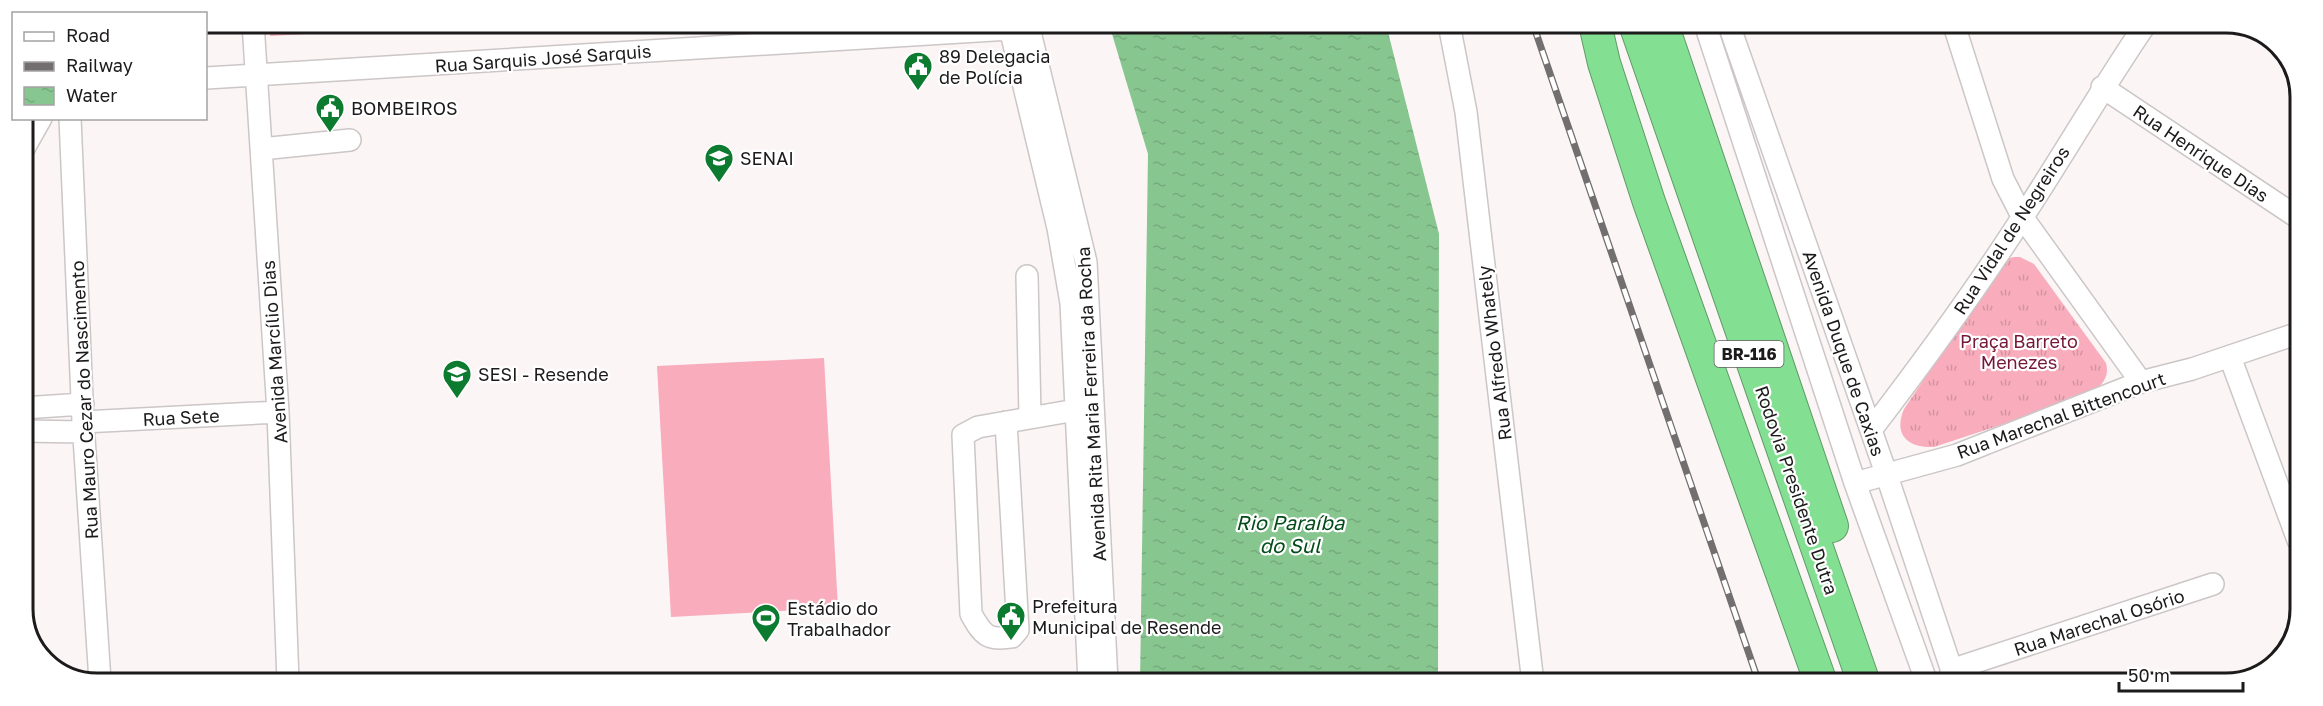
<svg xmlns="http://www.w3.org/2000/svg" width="2323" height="706" viewBox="0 0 2323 706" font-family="'Golos Text',sans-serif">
	<defs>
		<pattern id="grass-tufts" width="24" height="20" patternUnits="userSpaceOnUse" patternTransform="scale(1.5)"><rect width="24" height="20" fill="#f8acbc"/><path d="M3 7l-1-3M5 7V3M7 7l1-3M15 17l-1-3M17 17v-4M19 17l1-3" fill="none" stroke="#d493a1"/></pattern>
		<pattern id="water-ripples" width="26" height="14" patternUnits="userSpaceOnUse" patternTransform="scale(1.5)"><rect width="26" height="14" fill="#88c690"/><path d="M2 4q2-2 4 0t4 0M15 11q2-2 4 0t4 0" fill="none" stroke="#75aa7c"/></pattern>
	</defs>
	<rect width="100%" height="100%" fill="#fbf5f6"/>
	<!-- grass -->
	<path fill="url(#grass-tufts)" d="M270,23h238l-238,13z
		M2014,257h6l14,7 72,99c5,18 -10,28 -24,35l-148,49c-26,1 -41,-12 -30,-38l98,-146 4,-4z"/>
	<!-- garden -->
	<path fill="#f8acbc" d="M824,358l14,250 -167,9 -14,-251z"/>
	<!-- water -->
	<path fill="url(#water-ripples)" d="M1109,24h277l53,210 -1,449 -298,-1 8,-528z"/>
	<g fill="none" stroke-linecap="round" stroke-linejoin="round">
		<!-- minor casing -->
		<g stroke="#ccc6c7" stroke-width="24">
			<path id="minor" d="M253,23l25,389 10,269
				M1009,24l49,204 13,75 18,379
				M1028,24l58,238 21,420
				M1449,24l17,88 67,571
				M1705,24l150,459 72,200
				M1729,25l157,448 70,210
				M1954,25l49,154 20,39 118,164
				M206,78l804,-49
				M2102,87l198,132
				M70,118l13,304 17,259
				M261,149l89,-9
				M23,150l18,-32
				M1027,276l3,141
				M2230,357l68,183
				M23,408l60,-4
				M83,422l195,-10
				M1006,422l12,208 -6,7c-25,4 -29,-2 -41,-23l-8,-179 15,-8 98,-17
				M1871,430c53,-69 104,-139 151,-212 42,-64 80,-130 123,-193
				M23,431l61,1
				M1855,483l102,-28 184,-73 51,-13 107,-36
				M1951,670l262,-86"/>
		</g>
		<!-- highway casing -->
		<g stroke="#5f9a67" stroke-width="34">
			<path id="highway" d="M1595,24l9,39 45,139 172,481
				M1635,24l229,659
				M1662,24l170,502"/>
		</g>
		<!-- minor -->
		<use href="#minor" stroke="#fff" stroke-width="21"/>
		<!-- highway -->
		<use href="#highway" stroke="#83df91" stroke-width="32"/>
		<!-- rail casing -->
		<g stroke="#736f70" stroke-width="7">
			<path id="rail" d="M1533,24l226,659"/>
		</g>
		<!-- rail -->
		<use href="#rail" stroke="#fff" stroke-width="4.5" stroke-dasharray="14" stroke-linecap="butt"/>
	</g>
	<!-- icons -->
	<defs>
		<g id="civic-pin" transform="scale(1.5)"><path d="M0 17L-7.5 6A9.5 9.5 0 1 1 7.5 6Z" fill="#0c7a2f" stroke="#fff"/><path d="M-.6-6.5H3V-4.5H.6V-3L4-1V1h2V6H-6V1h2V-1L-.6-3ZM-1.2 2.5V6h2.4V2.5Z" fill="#fff"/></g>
		<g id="university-pin" transform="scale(1.5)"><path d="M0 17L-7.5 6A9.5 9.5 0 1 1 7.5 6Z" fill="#0c7a2f" stroke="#fff"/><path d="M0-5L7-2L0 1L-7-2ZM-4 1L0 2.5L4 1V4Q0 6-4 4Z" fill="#fff"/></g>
		<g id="school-pin" transform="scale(1.5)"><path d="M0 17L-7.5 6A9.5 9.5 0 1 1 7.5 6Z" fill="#0c7a2f" stroke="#fff"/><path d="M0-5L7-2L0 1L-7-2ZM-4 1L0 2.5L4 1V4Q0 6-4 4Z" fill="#fff"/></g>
		<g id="stadium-pin" transform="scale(1.5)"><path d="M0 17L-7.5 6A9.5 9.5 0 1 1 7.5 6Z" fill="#0c7a2f" stroke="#fff"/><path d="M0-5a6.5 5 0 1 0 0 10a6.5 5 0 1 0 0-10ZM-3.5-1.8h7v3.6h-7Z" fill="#fff"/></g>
	</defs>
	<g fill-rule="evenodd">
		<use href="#civic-pin" x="918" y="66"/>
		<use href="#civic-pin" x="330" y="108"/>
		<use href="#university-pin" x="719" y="158"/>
		<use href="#school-pin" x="457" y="374"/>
		<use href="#civic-pin" x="1011" y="616"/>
		<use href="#stadium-pin" x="766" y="618"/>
	</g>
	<g text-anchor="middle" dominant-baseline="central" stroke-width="4.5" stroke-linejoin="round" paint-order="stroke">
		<!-- shield labels -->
		<rect fill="#fff" stroke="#605f5f" stroke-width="1.5" x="1714.5" y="341" width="69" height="26" rx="4.5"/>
		<g font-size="16" font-weight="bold" fill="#1c1a1a">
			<text x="1749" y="354">BR-116</text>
		</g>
		<!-- poi labels -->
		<g font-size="18" fill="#1c1a1a" stroke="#fff" text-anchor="start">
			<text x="939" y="56">89 Delegacia<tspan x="939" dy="21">de Polícia</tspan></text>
			<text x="351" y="108">BOMBEIROS</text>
			<text x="740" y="158">SENAI</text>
			<text x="478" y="374">SESI - Resende</text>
			<text x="1032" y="606">Prefeitura<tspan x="1032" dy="21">Municipal de Resende</tspan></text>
			<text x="787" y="608">Estádio do<tspan x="787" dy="21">Trabalhador</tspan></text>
		</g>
		<!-- street labels -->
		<g font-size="18" fill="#1c1a1a" stroke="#fff">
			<text transform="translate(543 58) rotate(-4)">Rua Sarquis José Sarquis</text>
			<text transform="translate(2201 153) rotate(34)">Rua Henrique Dias</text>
			<text transform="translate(2011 230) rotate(-57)">Rua Vidal de Negreiros</text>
			<text transform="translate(274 352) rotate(-94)">Avenida Marcílio Dias</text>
			<text transform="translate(1494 353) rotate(-97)">Rua Alfredo Whately</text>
			<text transform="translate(1844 353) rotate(71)">Avenida Duque de Caxias</text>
			<text transform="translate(84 400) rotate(-93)">Rua Mauro Cezar do Nascimento</text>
			<text transform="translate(1091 404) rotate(-93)">Avenida Rita Maria Ferreira da Rocha</text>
			<text transform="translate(2061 415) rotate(-20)">Rua Marechal Bittencourt</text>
			<text transform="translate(181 417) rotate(-3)">Rua Sete</text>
			<text transform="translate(1797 490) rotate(71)">Rodovia Presidente Dutra</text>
			<text transform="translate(2099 622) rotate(-18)">Rua Marechal Osório</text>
		</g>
		<!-- park labels -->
		<g font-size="18" fill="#761638" stroke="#fff">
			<text x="2019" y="341">Praça Barreto<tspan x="2019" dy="21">Menezes</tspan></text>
		</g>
		<!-- water labels -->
		<g font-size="20" font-style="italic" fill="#034c1a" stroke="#fff">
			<text x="1290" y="522">Rio Paraíba<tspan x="1290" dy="23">do Sul</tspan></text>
		</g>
	</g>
	<!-- crop -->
	<path d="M0 0H2323V706H0ZM97 33H2226A64 64 0 0 1 2290 97V609A64 64 0 0 1 2226 673H97A64 64 0 0 1 33 609V97A64 64 0 0 1 97 33Z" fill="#fff" fill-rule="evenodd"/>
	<path fill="none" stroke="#1c1a1a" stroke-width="3" d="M97 33H2226A64 64 0 0 1 2290 97V609A64 64 0 0 1 2226 673H97A64 64 0 0 1 33 609V97A64 64 0 0 1 97 33Z"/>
	<!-- legend -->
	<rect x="12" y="12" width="195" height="108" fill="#ffffff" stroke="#a4a3a3" stroke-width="1.5"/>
	<rect x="24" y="32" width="30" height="9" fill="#ffffff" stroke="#a4a3a3" stroke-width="1.5"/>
	<text x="66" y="42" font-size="18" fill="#1c1a1a">Road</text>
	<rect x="24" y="62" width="30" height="9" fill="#736f70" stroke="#a4a3a3" stroke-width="1.5"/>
	<text x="66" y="72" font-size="18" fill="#1c1a1a">Railway</text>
	<rect x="24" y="87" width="30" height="18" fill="url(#water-ripples)" stroke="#a4a3a3" stroke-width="1.5"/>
	<text x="66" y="102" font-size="18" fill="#1c1a1a">Water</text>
	<!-- scale -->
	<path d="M2119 682v9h124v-9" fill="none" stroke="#1c1a1a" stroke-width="3"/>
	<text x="2128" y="682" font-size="18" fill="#1c1a1a" stroke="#ffffff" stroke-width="4.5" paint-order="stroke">50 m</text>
</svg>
